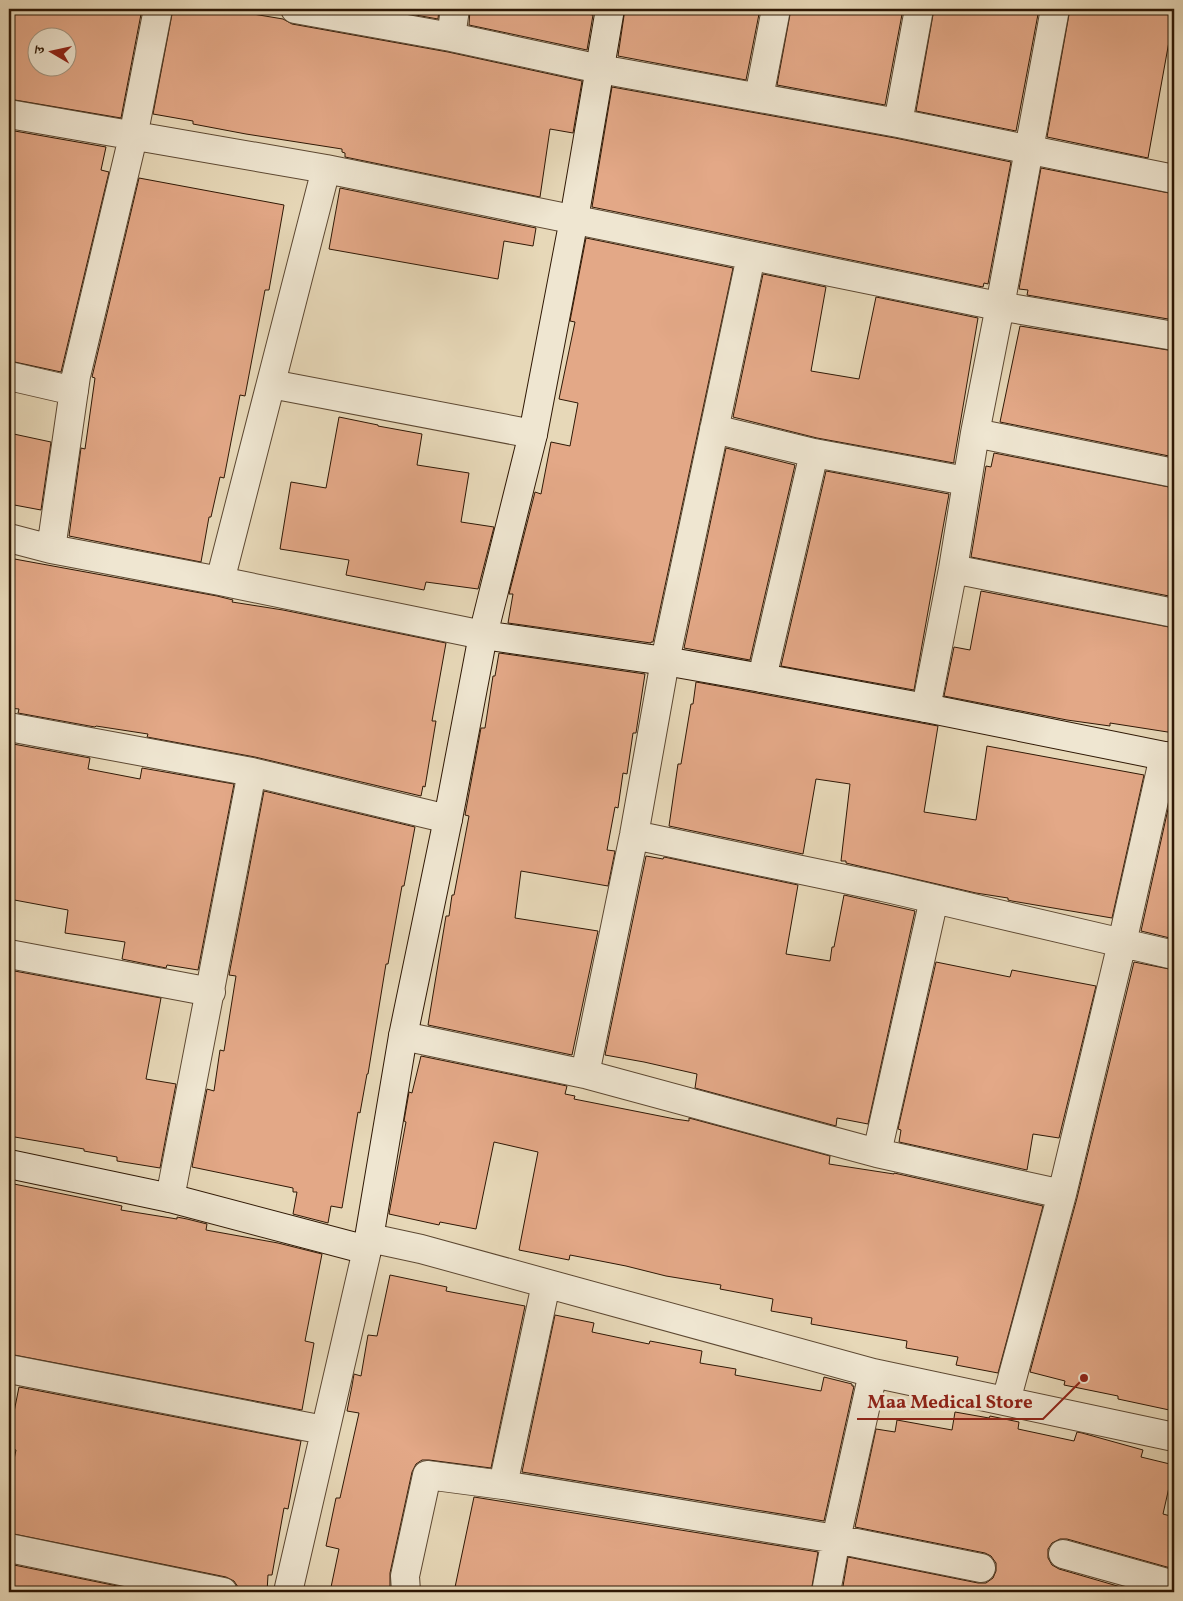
<svg xmlns="http://www.w3.org/2000/svg" width="1183" height="1601" viewBox="0 0 1183 1601" font-family="Vollkorn,'Noto Serif Devanagari',serif">
	<rect width="100%" height="100%" fill="#e7d8b8"/>
	<filter id="stains"><feTurbulence type="fractalNoise" baseFrequency=".004" numOctaves="4"/><feColorMatrix values="0 0 0 0 .2 0 0 0 0 .09 0 0 0 0 .02 0 0 0 .5 -.17"/></filter>
	<radialGradient id="worn" r=".72"><stop offset=".6" stop-color="#630" stop-opacity="0"/><stop offset="1" stop-color="#630" stop-opacity=".3"/></radialGradient>
	<!-- building -->
	<path fill="#e3a887" stroke="#2f1805" fill-rule="evenodd" d="M9,9h133l-21,109 -112,-19zM38,38h30v30h-30z
		M173,9h74v4l36,6 9,5 156,28 134,29 -9,52 -23,-4 -10,68 -195,-40v-4l-3,-1v-3l-96,-15 -53,-10v-3l-40,-7z
		M382,9h57l-1,10z
		M470,9h86l37,6 -6,35 -118,-25z
		M625,9h135l-14,71 -128,-24z
		M791,9h112l-18,96 -108,-20z
		M934,9h105l-23,122 -100,-20z
		M1070,9h104l-1,5h1l-6,33 -20,111 -101,-21z
		M612,87l283,51 116,24 -23,122 -4,-1 -1,4 -391,-80z
		M9,130l97,17 -5,23 8,2 -48,200 -51,-11 3,-15 -4,-1z
		M1041,168l133,26v126l-147,-25 1,-5 -9,-1z
		M139,178l145,27 -15,85h-4l-20,106 -5,-1 -16,83 -4,-1 -9,40h-2l-8,45 -132,-26 12,-88 4,1 10,-71 -3,-1z
		M340,188l196,40 -3,18 -29,-5 -6,38 -169,-30z
		M586,238l147,30 -80,374h-2v1l-143,-20 5,-29h-4l26,-102 6,2 10,-52 19,4 8,-43 -19,-4 16,-77 -5,-1z
		M763,274l63,13 -15,84 48,8 17,-82 102,21 -24,142v3l-137,-25 -84,-21z
		M1020,326l154,25v106l-174,-35z
		M339,417l39,8v1l44,8 -5,31 52,8 -8,49 33,5 -16,62 -52,-7 -2,8 -78,-15 3,-15 -69,-11 11,-67 35,6z
		M9,433l42,9 -10,68 -32,-6z
		M726,448l69,17 -45,195 -66,-12z
		M994,453l180,35v109l-203,-40 15,-91 5,1z
		M826,471l123,23 -35,196 -133,-24z
		M9,558l208,38 16,4 -1,2 51,8 163,33 -14,78h4l-11,66 -2,-1 -2,10 -166,-39 -108,-20 1,-3 -52,-8 -1,1 -77,-14 1,-4 -10,-1z
		M981,591l193,37v105l-64,-10v3l-43,-6 -123,-24 10,-49 16,3z
		M499,653l146,21 -9,59h-3l-6,41 -4,-1 -5,35 -3,-1 -8,43 8,1 -7,35 -87,-15 -6,47 83,13 -26,124 -144,-30 18,-109h3l3,-21h2l15,-79 -4,-1 16,-87h4l8,-52h2z
		M696,682l242,44 -14,86 52,8 11,-74 157,29 -32,143 -100,-17 -4,-1v-2l-32,-5 -130,-30v-2h-5l9,-77 -34,-5 -13,75 -134,-28 9,-62h3l10,-60h2z
		M13,744l77,14 -2,11 52,10 2,-11 92,16 -36,186 -31,-5 -1,3 -44,-9 3,-17 -60,-9 3,-23 -59,-11v-131z
		M1174,782v157l-33,-8z
		M264,791l151,36 -11,59h-2l-14,78h-2l-18,110h-1l-7,39 -2,-1 -16,96 -11,-2 -3,17 -35,-9 4,-22h-4v-4l-101,-21 15,-78 7,2 6,-41 4,1 12,-75 -7,-1z
		M646,856l17,3 1,-2 134,28 -12,69 44,7 2,-14h2l10,-52 71,16 -47,213 -31,-6 -1,8 -141,-38 2,-14 -53,-12 -39,-7z
		M936,962l74,15 2,-7 84,16 -37,152 -26,-4 -6,36 -128,-28 2,-12 -3,-1z
		M1134,962l40,8v441l-56,-12v-3l-54,-11 1,-4 -35,-9 47,-174z
		M9,970l152,28 -15,81 30,5 -16,84 -43,-7v-4l-33,-6v-2l-75,-13z
		M421,1056l146,30 -2,8 10,2 -1,3 101,20 14,2v-3l141,38 -1,8 65,10v-1l149,33 -45,167 -42,-8 2,-8 -52,-9 1,-7 -96,-17 1,-6 -41,-7 2,-12 -53,-10 1,-4 -55,-9 -40,-10 -56,-11 -1,5 -50,-10 19,-98 -44,-10 -18,87 -36,-7 -1,3 -50,-11 17,-92 -2,-1 5,-29 3,1z
		M9,1183l113,23 -1,4 56,9v-2l10,2 20,5 -1,6 72,13 44,11 -17,87 9,2 -12,67 -293,-56z
		M390,1275l57,12 -1,4 79,15 -34,162 -62,-8h-7l-6,4 -4,8 -22,101v19h-60l9,-43 -13,-3 10,-48h4l19,-85 -12,-2 5,-25 2,-12 7,2 7,-41 9,1z
		M555,1315l39,8 -2,9 57,12 1,-3 52,10 -2,12 36,6 -1,6 86,16 3,-14 28,7v2h2l-30,135 -302,-49z
		M19,1387l282,54 -13,68 -4,-1 -12,67h-4l-1,17h-29v-5l-4,-6 -8,-4 -217,-44v-50l7,-33 -7,-2v-11z
		M955,1412l34,6 1,-2 29,6 -1,7 56,12 3,-9 5,1 61,17 -2,7 33,8 -11,49 11,3v52l-107,-30h-7l-8,4 -4,6v9l4,7 7,4 79,23h-296l6,-35 130,26h8l7,-5 3,-7v-8l-5,-7 -6,-3 -130,-26 21,-98 19,3 2,-12 55,10z
		M474,1497l344,55 -7,40h-357z
		M9,1564l138,28h-138z"/>
	<g fill="none" stroke-linecap="round" stroke-linejoin="round">
		<!-- street casing -->
		<g stroke="#5d4832" stroke-width="30">
			<path id="street" d="M295,9l156,28 149,32 298,54 276,56
				M451,37l4,-28
				M759,97l17,-88
				M9,114l317,55 667,136 181,31
				M898,123l21,-114
				M9,376l65,15
				M271,384l262,50
				M714,429l100,24 152,28
				M975,433l199,40
				M9,538l42,11 169,32 263,54
				M51,549l25,-173 57,-239 25,-128
				M953,569l221,44
				M220,581l106,-412
				M762,678l52,-225
				M926,708l27,-139 22,-136 25,-127 55,-297
				M9,727l243,45 196,47
				M634,835l249,52 291,68
				M9,954l202,38
				M403,1036l182,38 292,79 185,41
				M585,1074l49,-239 31,-174 86,-405
				M877,1153l57,-254
				M170,1198l82,-426
				M370,1238l51,11 452,124 301,64
				M9,1369l315,61
				M1006,1401l56,-207 60,-251 42,-187
				M503,1485l43,-201
				M9,1548l214,44
				M1063,1554l111,31
				M288,1592l79,-342
				M406,1592l-1,-16 22,-101 76,10 333,54 145,29
				M826,1592l10,-53 37,-166"/>
		</g>
		<!-- secondary casing -->
		<g stroke="#2f1805" stroke-width="30">
			<path id="secondary" d="M483,635l182,26 97,17 164,30 248,50
				M9,1164l161,34 197,52 36,-214 45,-217 35,-184 50,-201 41,-215 36,-210"/>
		</g>
		<!-- street -->
		<use href="#street" stroke="#efe6d1" stroke-width="28"/>
		<!-- secondary -->
		<use href="#secondary" stroke="#efe6d1" stroke-width="28"/>
	</g>
	<!-- callouts -->
	<path fill="none" stroke="#8f2418" stroke-width="2" d="M1084 1378L1043 1419H857"/>
	<circle fill="#8f2418" stroke="#efe6d1" stroke-width="2" cx="1084" cy="1378" r="5"/>
	<g font-size="19" text-anchor="middle" font-weight="bold" fill="#8f2418" stroke="#efe6d1" stroke-width="5" stroke-linejoin="round" paint-order="stroke">
		<text x="950" y="1408">Maa Medical Store</text>
	</g>
	<!-- margin -->
	<rect width="1183" height="1601" fill="none" stroke="#e7d8b8" stroke-width="30"/>
	<rect x="10" y="10" width="1163" height="1581" fill="none" stroke="#2f1805" stroke-width="2.5"/>
	<rect x="15" y="15" width="1153" height="1571" fill="none" stroke="#2f1805"/>
	<!-- north arrow -->
	<g transform="translate(52 52) rotate(279)"><circle r="24" fill="#efe6d1" stroke="#a2947f"/>
	<path d="M0-4L9 19L0 12L-9 19Z" fill="#8f2418"/>
	<text y="-8" font-size="14" font-weight="bold" text-anchor="middle" fill="#2f1805">उ</text>
	</g>
	<rect width="100%" height="100%" filter="url(#stains)"/>
	<rect width="100%" height="100%" fill="url(#worn)"/>
</svg>
